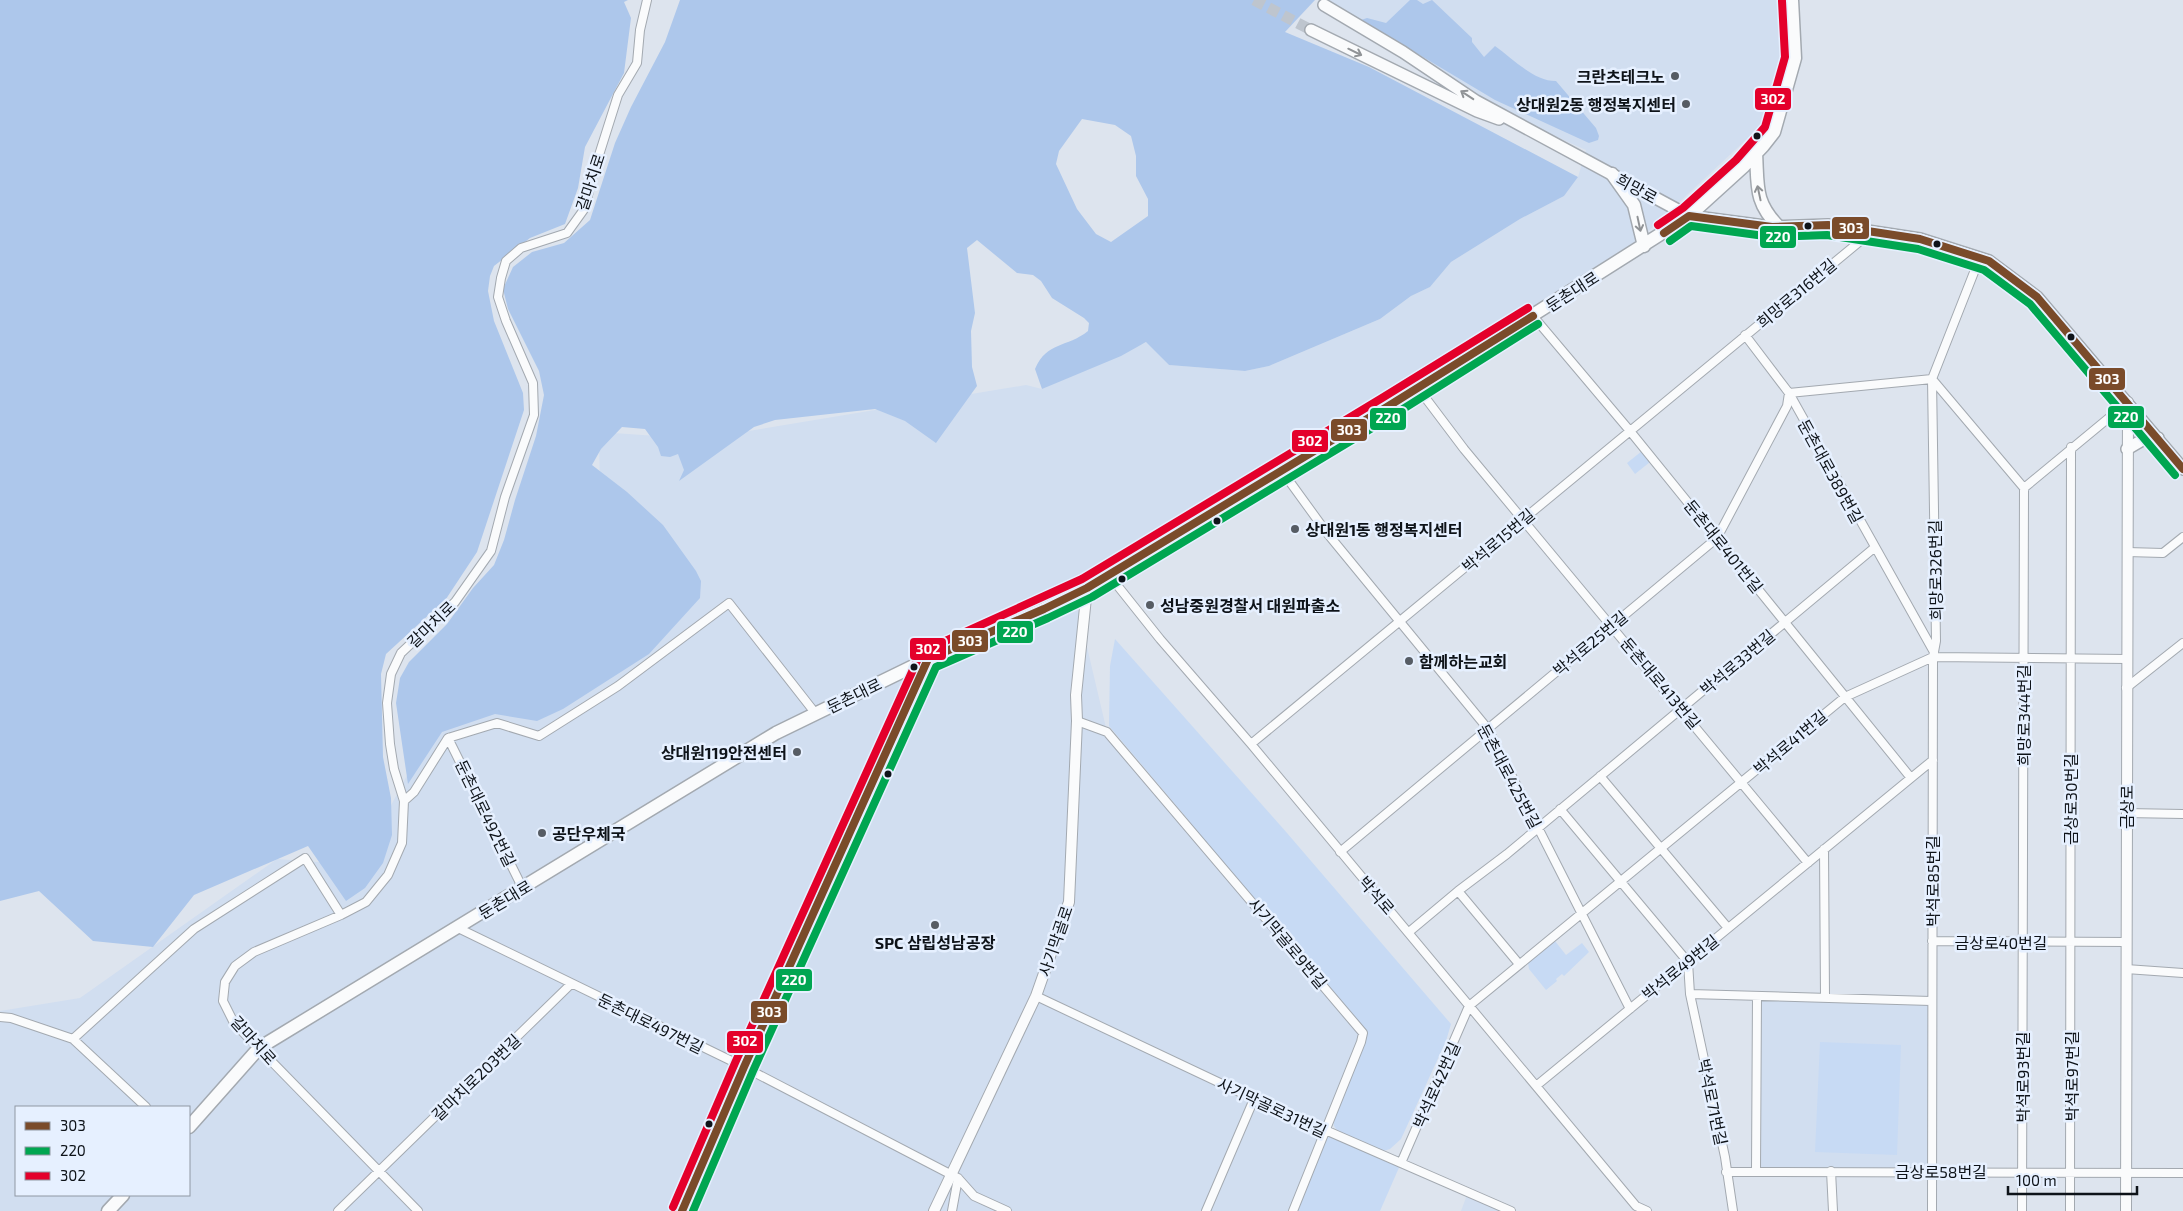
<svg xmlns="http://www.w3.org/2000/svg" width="2183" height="1211" viewBox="0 0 2183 1211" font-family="'Exo 2','Noto Sans KR',sans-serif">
	<rect width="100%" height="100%" fill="#dde4ee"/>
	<!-- built -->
	<path fill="#d1def0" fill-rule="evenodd" d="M1318,0h468l-1,54 -20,68 -124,116 -566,358 32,136 256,301 -73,178h-1290v-200l80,-13 197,-139 82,6 73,-136 168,-236 -1,-61 101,7 326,-54 16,4 105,-47 22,23 76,6 24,-5 111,-47 31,-23 19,-9 21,-25 69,-43 44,-23 14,-19 8,-27 -110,-49zM16,1107h173v88h-173z
		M1758,998l172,6 -1,164 -173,3z
		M1467,1195l38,16h-44z"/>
	<!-- green -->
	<path fill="#c7daf4" d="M1642,451l8,11 -15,12 -8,-11z
		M1115,639l172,194 164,191 -5,17 -45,98 -11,10 -10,3 -39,-16 -7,-10 -1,-6 32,-80 1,-9 -72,-86 -73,-81 -36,-48 -76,-90 1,-60z
		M1555,941l11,14 16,-12 7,9 -25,24 -2,-2 -6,5 1,2 -11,9 -17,-21 -1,-6z
		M1820,1042l81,3 -4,110 -82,-3z
		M1326,1131l75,32 -21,48h-87z"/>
	<!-- forest -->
	<path fill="#adc7eb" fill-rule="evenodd" d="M0,0h628l-4,2 7,16 -7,55 -39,74 -7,41 -13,36 -35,14 -36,28 -4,10 -2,15 6,30 29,72 1,17 -47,142 -31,47 -60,55 -5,20 2,83 8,41 1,37 -9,28 -18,25 -19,13 -38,-55 -114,49 -41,52 -60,-6 -54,-50 -39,10z
		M680,0h635l-30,32 84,35 209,110 -14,19 -44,23 -69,43 -21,25 -19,9 -31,23 -111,47 -24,5 -76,-6 -23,-23 -25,14 -79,33 -7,-20c12,-28 32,-21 53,-38l1,-8 -5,-5 -32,-20 -11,-17 -8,-6 -16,-2 -40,-33 -10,8 8,65 -4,18 1,36 5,19 -41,57 -31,-22 -30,-12 -100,11 -21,7 -75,54 5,-11 -6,-16 -8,3 -9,-1 -3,-9 -13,-18 -23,-2 -21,22 -9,16 35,27 36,33 33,46 5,10 -1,17 -51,56 -86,55 -26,12 -42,-7 -53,18 -34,52 -12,-81 4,-25 9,-16 38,-38 26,-36 21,-23 10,-25 11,-40 21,-64 8,-41 -5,-24 -31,-62 -5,-20 10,-22 19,-15 32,-9 26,-23 25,-77 16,-36 34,-65zM1082,119l33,6 16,11 5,20v20l12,23v17l-37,26 -15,-8 -19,-25 -21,-45 3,-13z
		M1410,0h7l6,4 9,-4 40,38v4l12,15 11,-11c18,13 39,35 61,35l40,47 3,8 -1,4 -9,3 -94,-43 -134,-80 6,-2 19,5z"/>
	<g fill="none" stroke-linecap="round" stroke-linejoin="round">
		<!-- secondary-tunnel -->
		<path stroke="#bec5ce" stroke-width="11" stroke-dasharray="11 5.5" stroke-linecap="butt" d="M1254,0l57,30"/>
		<!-- minor casing -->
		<g stroke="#a3a9b0" stroke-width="10">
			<path id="minor" d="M1533,316l97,115 281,347
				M1745,335l44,58 145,259
				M1932,379l92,109 -2,723
				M1418,388l46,61 344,414
				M1789,393l143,-14
				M1282,471l45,62 161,196 142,280
				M2024,488l104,-86
				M2127,552l36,1 20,-16
				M1109,575l51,64 91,105 385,462 11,5
				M2126,688l57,-45
				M1077,721l30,11 256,301 -2,9 -68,169
				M448,738l75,151
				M1251,744l619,-511
				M1600,776l128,152
				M404,801l10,-9 34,-54 49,-15 42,13 79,-50 111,-83 87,111
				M1560,809l128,153 2,32 35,163 8,54
				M2126,813l57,1
				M1824,849l1,149
				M1340,852l377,-314 70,-132 2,-13
				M1458,891l61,73
				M458,928l286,139 206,107 8,4 16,18 33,15
				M1409,932l49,-41 49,-37 367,-306
				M1932,941l195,1
				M2126,969l57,4
				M1690,994l241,7
				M1036,996l218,103 257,112
				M0,1017l11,1 62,21 73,68
				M73,1039l121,-110 111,-71 36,57
				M1536,1086l397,-326
				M1401,1163l68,-157 376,-309 88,-40 194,2
				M1756,1171l1,-175
				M1831,1171l2,40
				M1726,1172l457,1
				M338,1211l233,-227
				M418,1211l-184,-188 -11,-22 2,-19 10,-16 19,-14 87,-37 25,-13 22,-27 14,-32 2,-42 -10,-32 -4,-25 -3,-41 4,-29 10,-21 54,-51 36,-51 14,-54 29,-82 -1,-32 -27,-62 -8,-24 3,-19 5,-17 15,-13 46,-15 18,-25 8,-34 25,-79 19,-32 3,-33 7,-30
				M682,1211l62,-144 183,-407
				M952,1211l6,-33
				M1206,1211l48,-112
				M1932,1211l1,-554 3,-16 -4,-262 48,-122
				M2070,1211l1,-764"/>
		</g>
		<!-- tertiary casing -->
		<g stroke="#a3a9b0" stroke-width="12">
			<path id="tertiary" d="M934,1211l102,-215 33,-94 8,-181 -1,-26 11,-107
				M2126,1211l2,-809"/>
		</g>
		<!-- secondary casing -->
		<g stroke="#a3a9b0" stroke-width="14">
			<path id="secondary" d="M1324,5l79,47 73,49 213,115 83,11 56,-2 92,14 69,22 48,36 146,172
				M1311,30l166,81 22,8
				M2127,449l17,-10 14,-1"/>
		</g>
		<!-- primary casing -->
		<g stroke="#a3a9b0" stroke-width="15">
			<path id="primary" d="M1756,153c2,33 -2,49 23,74
				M1612,174l22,31 10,41
				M189,1127l70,-79 517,-315 152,-74 116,-50 43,-21 331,-200 271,-172 54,-49 20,-21 11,-14 21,-74 -3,-58
				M108,1211l15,-16"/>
		</g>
		<!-- minor -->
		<use href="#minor" stroke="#fafbfc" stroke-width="8"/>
		<!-- tertiary -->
		<use href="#tertiary" stroke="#fafbfc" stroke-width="10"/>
		<!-- secondary -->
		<use href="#secondary" stroke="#fafbfc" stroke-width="11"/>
		<!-- primary -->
		<use href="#primary" stroke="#fafbfc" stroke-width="12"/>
		<!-- bus-1 casing -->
		<g stroke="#e6f0ff" stroke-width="11">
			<path id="bus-1" d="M1664,233l25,-17 83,11 56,-2 92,14 69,22 48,36 146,172
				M682,1211l62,-144 184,-408 116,-50 43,-21 300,-181 146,-91"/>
		</g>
		<!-- bus-2 casing -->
		<g stroke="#e6f0ff" stroke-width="11">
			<path id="bus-2" d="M1670,241l21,-15 81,11 55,-2 91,14 66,21 46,34 145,171
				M693,1211l60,-140 183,-404 112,-49 44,-21 300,-181 146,-92"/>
		</g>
		<!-- bus-3 casing -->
		<g stroke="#e6f0ff" stroke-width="11">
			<path id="bus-3" d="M1658,225l25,-17 53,-48 29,-33 20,-70 -3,-56
				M673,1207l62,-144 186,-411 161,-73 300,-181 146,-90"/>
		</g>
		<!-- bus-1 -->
		<use href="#bus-1" stroke="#7a4b2a" stroke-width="8"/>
		<!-- bus-2 -->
		<use href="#bus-2" stroke="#00a651" stroke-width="8"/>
		<!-- bus-3 -->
		<use href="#bus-3" stroke="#e4002b" stroke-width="8"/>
	</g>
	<!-- one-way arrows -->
	<defs><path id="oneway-shaft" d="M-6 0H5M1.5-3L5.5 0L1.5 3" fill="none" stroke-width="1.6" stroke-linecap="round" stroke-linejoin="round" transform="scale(1.25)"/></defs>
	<g stroke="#909396">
		<use href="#oneway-shaft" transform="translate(1355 52) rotate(26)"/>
		<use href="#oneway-shaft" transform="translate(1467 95) rotate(-147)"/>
		<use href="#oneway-shaft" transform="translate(1759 193) rotate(-102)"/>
		<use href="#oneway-shaft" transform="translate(1639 224) rotate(78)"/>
	</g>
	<!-- markers -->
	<g fill="#565c64" stroke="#e6f0ff" stroke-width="2">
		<circle cx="1675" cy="76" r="5"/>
		<circle cx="1686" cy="104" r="5"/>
		<circle cx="1295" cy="529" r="5"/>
		<circle cx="1150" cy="605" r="5"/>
		<circle cx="1409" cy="661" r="5"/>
		<circle cx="797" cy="752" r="5"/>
		<circle cx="542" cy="833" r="5"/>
		<circle cx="935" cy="925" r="5"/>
	</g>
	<g fill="#0e1319" stroke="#e6f0ff" stroke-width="2">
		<circle cx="1757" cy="136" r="4.5"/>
		<circle cx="1808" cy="226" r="4.5"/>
		<circle cx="1937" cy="244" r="4.5"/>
		<circle cx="2071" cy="337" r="4.5"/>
		<circle cx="1217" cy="521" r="4.5"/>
		<circle cx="1122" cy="579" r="4.5"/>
		<circle cx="914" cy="667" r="4.5"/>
		<circle cx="888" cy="774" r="4.5"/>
		<circle cx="709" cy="1124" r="4.5"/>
	</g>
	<g text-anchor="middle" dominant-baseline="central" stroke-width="5" stroke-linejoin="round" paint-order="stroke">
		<!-- poi labels -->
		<g font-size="16" font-weight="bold" fill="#0e1319" stroke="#e6f0ff" text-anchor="start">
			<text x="1665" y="76" text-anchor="end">크란츠테크노</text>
			<text x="1676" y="104" text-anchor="end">상대원2동 행정복지센터</text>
			<text x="1305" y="529">상대원1동 행정복지센터</text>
			<text x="1160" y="605">성남중원경찰서 대원파출소</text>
			<text x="1419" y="661">함께하는교회</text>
			<text x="787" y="752" text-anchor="end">상대원119안전센터</text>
			<text x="552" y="833">공단우체국</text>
			<text x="935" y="942" text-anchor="middle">SPC 삼립성남공장</text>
		</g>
		<!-- street labels -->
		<g font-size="16" fill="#0e1319" stroke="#e6f0ff">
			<text transform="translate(590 182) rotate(-72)">갈마치로</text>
			<text transform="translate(1637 188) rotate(29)">희망로</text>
			<text transform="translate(1572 291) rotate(-33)">둔촌대로</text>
			<text transform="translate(1796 293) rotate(-40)">희망로316번길</text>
			<text transform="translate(1831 471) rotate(61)">둔촌대로389번길</text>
			<text transform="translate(1498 540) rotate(-40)">박석로15번길</text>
			<text transform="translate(1724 546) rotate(51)">둔촌대로401번길</text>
			<text transform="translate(1935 570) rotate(-91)">희망로326번길</text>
			<text transform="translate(431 624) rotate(-44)">갈마치로</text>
			<text transform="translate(1590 643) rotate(-40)">박석로25번길</text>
			<text transform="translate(1737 662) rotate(-40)">박석로33번길</text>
			<text transform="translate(1661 683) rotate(50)">둔촌대로413번길</text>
			<text transform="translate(854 695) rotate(-26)">둔촌대로</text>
			<text transform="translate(2023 715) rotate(-90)">희망로344번길</text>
			<text transform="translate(1790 742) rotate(-40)">박석로41번길</text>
			<text transform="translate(1510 776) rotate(62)">둔촌대로425번길</text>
			<text transform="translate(2070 799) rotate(-90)">금상로30번길</text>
			<text transform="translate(2126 807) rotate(-90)">금상로</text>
			<text transform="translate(486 813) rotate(64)">둔촌대로492번길</text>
			<text transform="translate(1932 881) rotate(-90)">박석로85번길</text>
			<text transform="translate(1377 895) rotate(49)">박석로</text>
			<text transform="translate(505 899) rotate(-31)">둔촌대로</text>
			<text transform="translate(1055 941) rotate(-71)">사기막골로</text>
			<text x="2001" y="942">금상로40번길</text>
			<text transform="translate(1288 943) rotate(50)">사기막골로9번길</text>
			<text transform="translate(1680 967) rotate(-39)">박석로49번길</text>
			<text transform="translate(651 1023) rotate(26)">둔촌대로497번길</text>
			<text transform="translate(254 1040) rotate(48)">갈마치로</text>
			<text transform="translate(2071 1076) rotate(-90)">박석로97번길</text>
			<text transform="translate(476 1077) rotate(-44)">갈마치로203번길</text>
			<text transform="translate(2022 1077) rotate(-90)">박석로93번길</text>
			<text transform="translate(1436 1085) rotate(-66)">박석로42번길</text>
			<text transform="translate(1713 1102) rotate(78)">박석로71번길</text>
			<text transform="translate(1272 1107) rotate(25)">사기막골로31번길</text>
			<text x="1941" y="1171">금상로58번길</text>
		</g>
	</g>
	<g stroke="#e6f0ff" stroke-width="2">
		<rect x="1754" y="87" width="38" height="24" rx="5" fill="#e4002b"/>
		<rect x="1831" y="216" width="39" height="24" rx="5" fill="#7a4b2a"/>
		<rect x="1759" y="225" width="38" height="24" rx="5" fill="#00a651"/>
		<rect x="2088" y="367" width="38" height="24" rx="5" fill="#7a4b2a"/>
		<rect x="2107" y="405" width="38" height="24" rx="5" fill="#00a651"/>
		<rect x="1369" y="407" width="38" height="24" rx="5" fill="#00a651"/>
		<rect x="1330" y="418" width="38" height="24" rx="5" fill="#7a4b2a"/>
		<rect x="1291" y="429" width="38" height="24" rx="5" fill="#e4002b"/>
		<rect x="996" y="620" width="38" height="24" rx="5" fill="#00a651"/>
		<rect x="951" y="629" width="38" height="24" rx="5" fill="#7a4b2a"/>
		<rect x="909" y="637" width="38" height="24" rx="5" fill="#e4002b"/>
		<rect x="775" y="968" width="38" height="24" rx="5" fill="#00a651"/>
		<rect x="750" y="1000" width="38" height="24" rx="5" fill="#7a4b2a"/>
		<rect x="726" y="1030" width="38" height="24" rx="5" fill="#e4002b"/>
	</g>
	<g font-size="14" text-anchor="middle" font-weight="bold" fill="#fff">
		<text x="1773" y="104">302</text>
		<text x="1851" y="233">303</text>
		<text x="1778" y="242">220</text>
		<text x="2107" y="384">303</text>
		<text x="2126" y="422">220</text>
		<text x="1388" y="423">220</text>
		<text x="1349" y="435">303</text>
		<text x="1310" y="446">302</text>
		<text x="1015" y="637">220</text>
		<text x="970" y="646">303</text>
		<text x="928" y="654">302</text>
		<text x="794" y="985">220</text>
		<text x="769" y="1017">303</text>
		<text x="745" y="1046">302</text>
	</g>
	<!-- legend -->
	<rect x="15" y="1106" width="175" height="90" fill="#e6f0ff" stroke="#9098a3"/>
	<rect x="25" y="1122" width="25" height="8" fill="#7a4b2a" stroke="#9098a3"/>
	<text x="60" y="1131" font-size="15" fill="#0e1319">303</text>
	<rect x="25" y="1147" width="25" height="8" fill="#00a651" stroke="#9098a3"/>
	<text x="60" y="1156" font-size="15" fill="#0e1319">220</text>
	<rect x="25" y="1172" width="25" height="8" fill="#e4002b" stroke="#9098a3"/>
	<text x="60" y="1181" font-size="15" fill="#0e1319">302</text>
	<!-- scale -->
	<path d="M2008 1186v8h129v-8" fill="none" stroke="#0e1319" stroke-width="2.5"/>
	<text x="2016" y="1186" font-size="15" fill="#0e1319" stroke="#e6f0ff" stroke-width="4" paint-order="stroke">100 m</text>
</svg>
